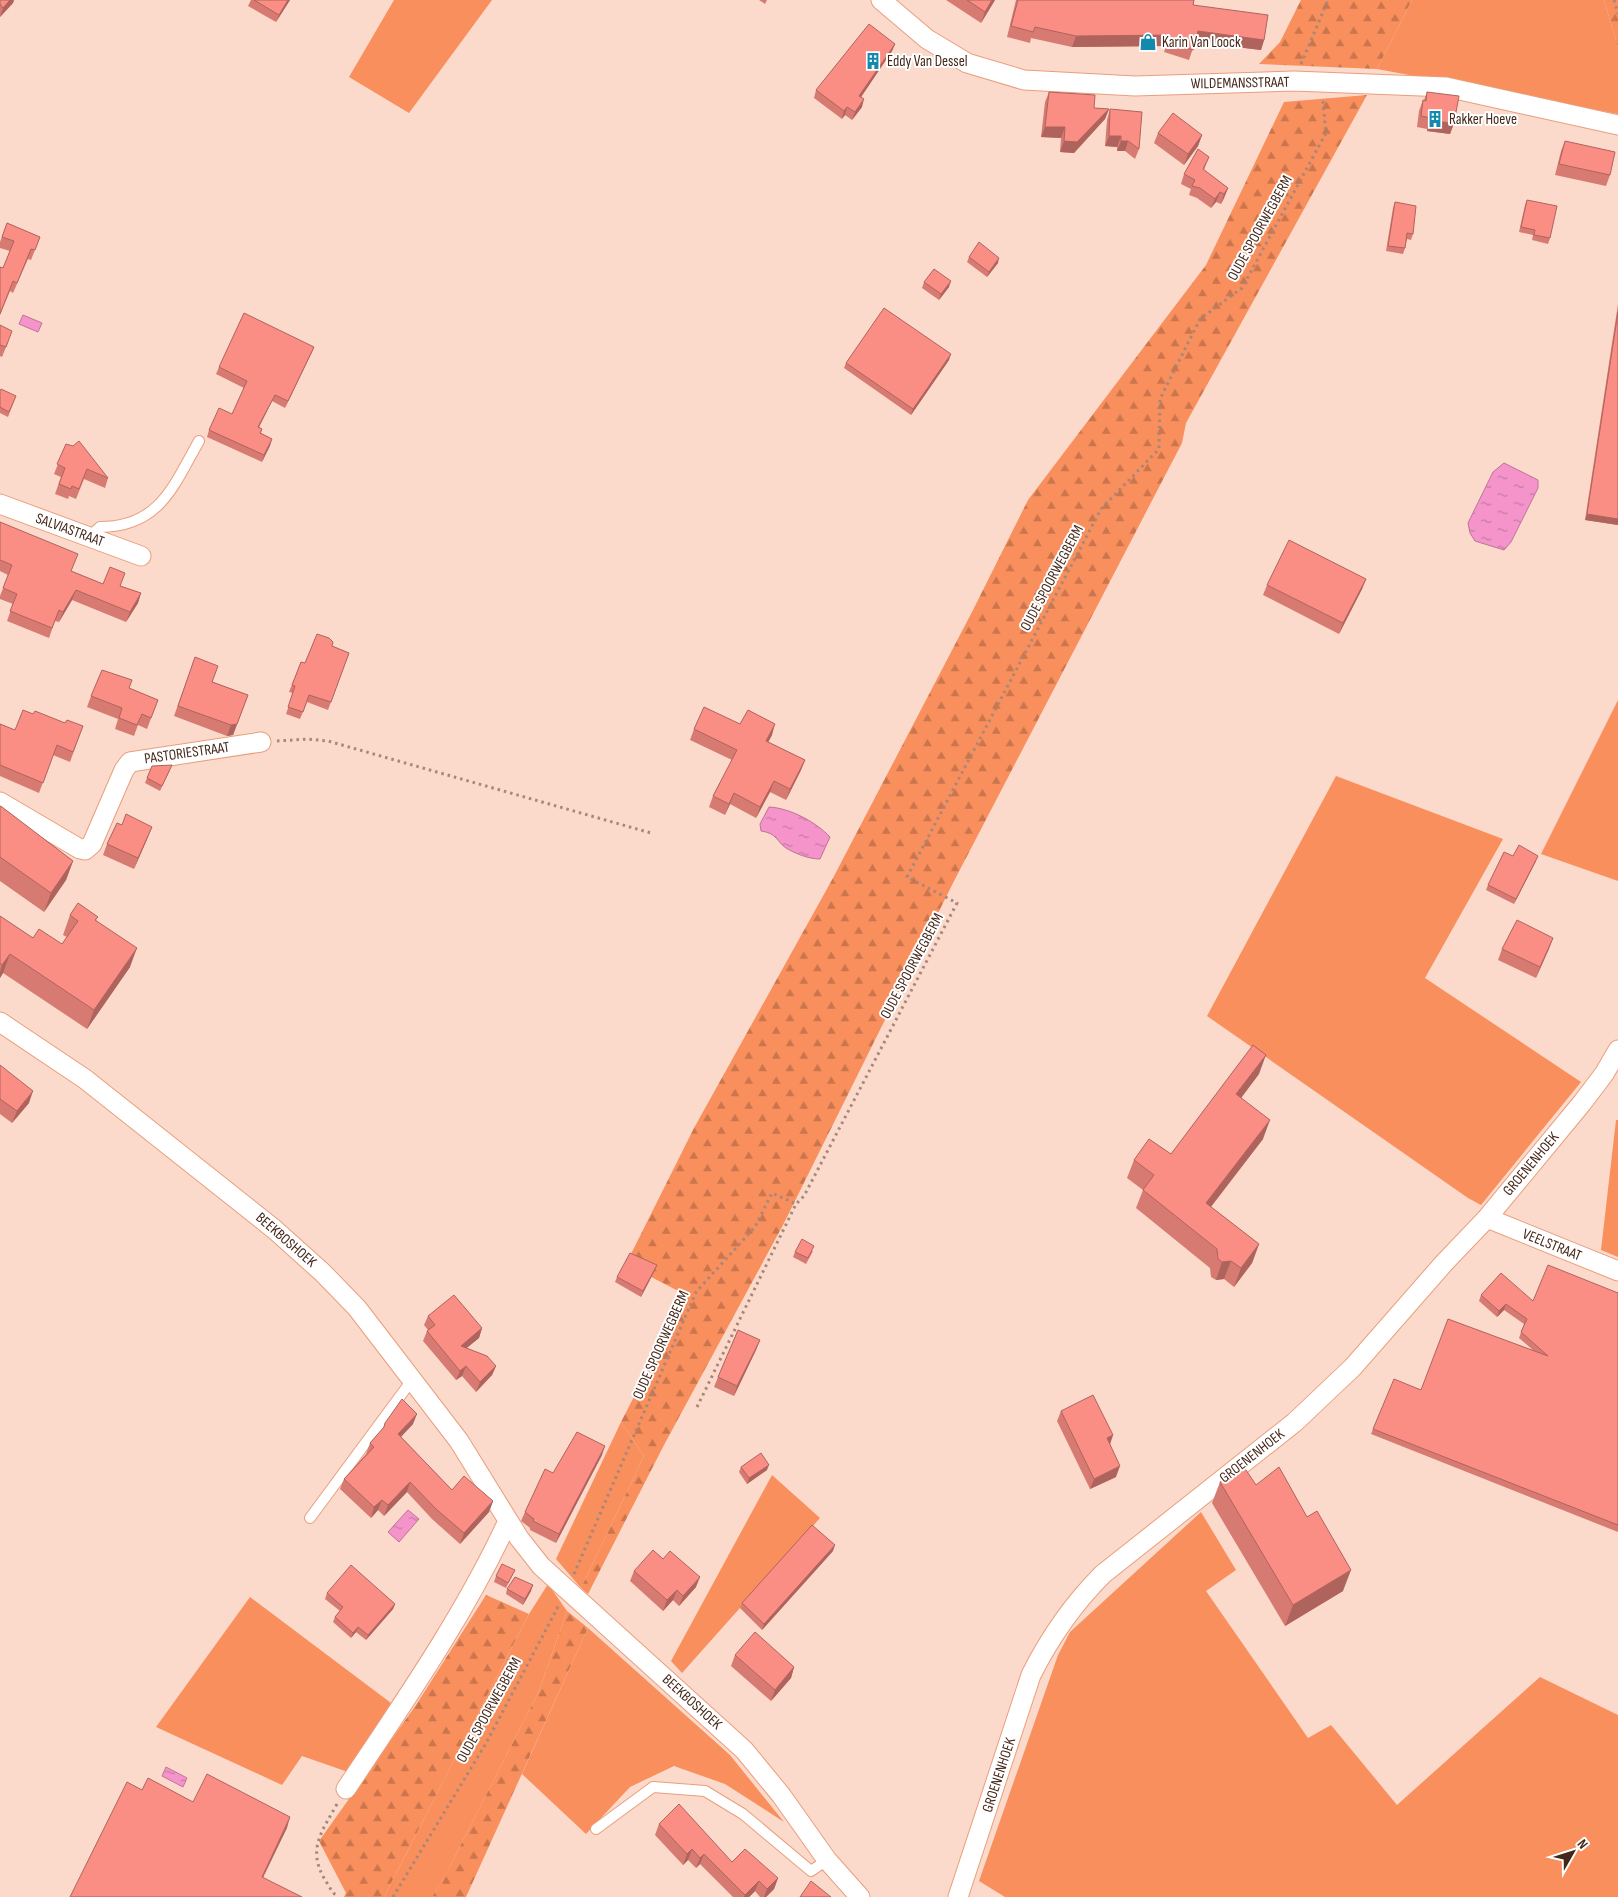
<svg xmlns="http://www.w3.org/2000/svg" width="1618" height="1897" viewBox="0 0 1618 1897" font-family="'Sofia Sans Condensed',sans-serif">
	<defs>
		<pattern id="forest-firs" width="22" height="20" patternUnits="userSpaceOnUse" patternTransform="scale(1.25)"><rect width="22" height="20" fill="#f98f5d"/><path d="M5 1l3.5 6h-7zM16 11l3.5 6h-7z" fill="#cb754c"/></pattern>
		<pattern id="water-ripples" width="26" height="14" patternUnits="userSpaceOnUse" patternTransform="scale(1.25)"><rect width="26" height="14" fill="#f494cb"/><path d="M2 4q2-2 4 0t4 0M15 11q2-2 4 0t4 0" fill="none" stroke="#c779a4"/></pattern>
	</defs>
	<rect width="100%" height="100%" fill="#fbdacc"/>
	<!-- grass -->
	<path fill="#f98f5d" d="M394,0h98l-83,113 -60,-36z
		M1412,0h192l14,47v67l-241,-45z
		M1618,700v181l-77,-27z
		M1336,776l167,63 -78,139 156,104 -100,123 -13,-7 -261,-182z
		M1616,1120h2v137l-17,-7z
		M621,1422l23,34 -63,132 -25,-29z
		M772,1475l48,43 -138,155 -11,-12z
		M1201,1512l35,58 -30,21 102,147 23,-13 66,80 143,-128 78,38v182h-613l-26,-16 79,-226 12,-23z
		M548,1584l19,27 -28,80 -93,183 -14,23h-48l145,-283z
		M250,1597l141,106 -43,69 -46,-16 -20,29 -126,-58z
		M588,1628l142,127 54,67 -59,-38 -51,-18 -44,21 -44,47 -64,-60z"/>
	<!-- forest -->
	<path fill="url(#forest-firs)" d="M1301,0h111l-35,69 -118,-5 21,-22z
		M1604,0h14v47z
		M1367,95l-181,328 -4,20 -229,440 -170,342 -119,220 -76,149 -7,-6 63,-132 -23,-34 65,-127 -60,-31 68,-136 139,-250 140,-268 55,-110 178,-235 78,-163z
		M486,1595l43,19 -145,283h-40l2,-4 -27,-52 97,-136z
		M567,1611l21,17 -122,269h-34l17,-29 90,-177z"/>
	<!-- water -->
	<path fill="url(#water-ripples)" stroke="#c07396" d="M23,315l19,8 -4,9 -19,-8z
		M1504,463l34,17v8l-27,54 -7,8 -29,-9 -5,-8 -2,-10 25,-51z
		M769,807c21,1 47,15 61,30l-10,22c-11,0 -24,-5 -34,-11 -9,-6 -9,-15 -25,-17l-1,-7z
		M408,1510l11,9 -20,23 -11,-10z
		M166,1767l21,11 -4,9 -21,-11z"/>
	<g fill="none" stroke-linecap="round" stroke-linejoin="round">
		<!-- service casing -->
		<g stroke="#ea9e7b" stroke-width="12">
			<path id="service" d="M89,537l11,-10c59,0 73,-40 99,-86
				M310,1518l102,-138
				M596,1829l57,-42 52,4 38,23 68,57 16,-11"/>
		</g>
		<!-- minor casing -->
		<g stroke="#ea9e7b" stroke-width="21">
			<path id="minor" d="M881,0l46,39 40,24 57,17 111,6 159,-5 152,6 172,38
				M0,504l141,52
				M0,802l80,47 5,1 7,-6 32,-74 6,-8 131,-20
				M0,1022l85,57 189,150 48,43 35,36 102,133 60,97 22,28 203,184 37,45 46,65 33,37
				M1487,1218l131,53
				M346,1789c58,-87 118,-173 162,-268
				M958,1897l73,-222c19,-38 41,-70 72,-101l192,-152 58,-55 91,-104 43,-45 95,-115 22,-29 14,-24"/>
		</g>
		<!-- path -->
		<path stroke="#a68779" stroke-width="3" stroke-dasharray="2.5 4" stroke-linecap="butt" d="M1614,0l4,14
			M1301,64l27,-64
			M277,741l31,-2 20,2 323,92
			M697,1407l99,-203 8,-8 153,-293 -50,-26 194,-368 58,-60 1,-50 40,-80 42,-31 84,-155 -3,-31 -3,-2
			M574,1574l122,-282 59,-65 17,-34 24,11
			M337,1804c-14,26 -30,44 -13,74 4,6 7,14 14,19
			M393,1897l92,-152 74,-140"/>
		<!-- service -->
		<use href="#service" stroke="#fff" stroke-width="10"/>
		<!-- minor -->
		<use href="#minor" stroke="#fff" stroke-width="19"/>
	</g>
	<!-- wall -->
	<path fill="#d77a72" d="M0,0h14l-1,3 -13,14z
		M251,0h39l-14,22 -28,-16z
		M759,0h8l-2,4z
		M946,0h49l-14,23z
		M1016,0h178l-1,5 71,35 -3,10 -66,-8 -6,18 -25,-8 2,-6 -94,1 -41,-9 -1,5 -23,-6z
		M895,44l-3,7 -31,46 1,10 -10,13 -7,-5 -3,4 -28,-21 2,-8z
		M1049,92l45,16 15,1 -4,10 -31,34 -14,-1 1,-14 -20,-1 4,-35z
		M1427,92l27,31 -4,11 -23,-3v-2l-10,-2 2,-16 4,-11h1z
		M1110,109l29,40 -4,10 -10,-8h-8v-4l-12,-1 2,-26z
		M1158,133l44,2 -4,11 -14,19 -30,-22z
		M1565,141l45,34 -4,11 -51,-11 6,-24z
		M1209,157l-5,13 24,18 -4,10 -3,6 -5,-2 -5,6 -14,-10 -8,-3 2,-6 -10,-5 3,-10z
		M1527,200l23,38 -2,6 -16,-4 1,-5 -14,-3 6,-27z
		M1395,202l18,32 -2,6 -4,-1 -2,9 -2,6 -17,-3 7,-43z
		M7,223l33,14 -9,23 -3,-1 -15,34 -3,-2 -10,24v-48l3,1 7,-17 -10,-3v-6z
		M969,257l29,6 -11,14 -20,-15z
		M924,282l25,5 -10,13 -17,-12z
		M1618,304v221l-33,-5z
		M0,325l8,17 -6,15 -2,-1z
		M314,347l-3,7 -26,54 -13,-7 -13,26 3,2 -1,4 11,6 -10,23 -55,-25 2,-7 23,-16 12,-26 -28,-14 3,-7z
		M949,360l-38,55 -67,-47 2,-5z
		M0,391l16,5 -8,21 -8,-4z
		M66,444l42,34 -3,10 -21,-9 -8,20 -7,-3 -1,3 -13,-5 6,-17 -7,-3z
		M0,522l71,49 32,13 18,2 20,7 -3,10 -12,19 -54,-22 -13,22 -4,-1 -6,17 -42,-17 6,-17 -13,-5v-3l8,-21 -8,-4z
		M1366,579l-4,10 -23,45 -76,-39 4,-10z
		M332,646l17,7 -21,57 -21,-8 -7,17 -14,-5 7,-21 -4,-1 12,-30 4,1z
		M195,657l18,25 35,13 -15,40 -6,1 -53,-20z
		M129,688l29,12 -11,29 -9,-4 -4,11 -19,-7 3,-10 -31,-12 4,-11z
		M33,714l32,9 18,3 -13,36 -17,-7 -14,38 -39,-17v-52l15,6z
		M740,724l32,11 -4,7 37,18 -4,10 -15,30 -16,-8 -14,26 -26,-14 -5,11 -16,-8 4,-11 19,-36 -42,-20 4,-11z
		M152,766l18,4 -10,21 -15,-8z
		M0,806l73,55 -7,19 -22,32 -44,-31z
		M122,825l26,12 -14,32 -31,-14 4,-11z
		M1536,861l-22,43 -28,-14 2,-5z
		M70,915l28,2 -2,3 34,47 -43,62 -84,-56 -3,5v-62l33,22 29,6 5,-7 -4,-2z
		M1553,938l-17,40 -38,-18 4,-11z
		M0,1065l29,38 -17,20 -12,-9z
		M1259,1074l-18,23 22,42 -52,68 48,37 -7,19 -18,24 -10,-8 -8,1 -5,-3 -1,-9 -74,-60 7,-18 -16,-12 7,-18 37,-6z
		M813,1251l-7,13 -13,-7 2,-5z
		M655,1270l-14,27 -26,-15 2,-5z
		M1618,1293v239l-247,-98 2,-5 48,-39 113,-39 -15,-13 5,-14 -20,-14 -7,7 -18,-16 2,-6 52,6z
		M428,1316l54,12 -3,10 -13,10 30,18 -4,9 -16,17 -14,-16 -6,4 -33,-39 4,-10 1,-1 -4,-5z
		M760,1340l-4,10 -22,46 -20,-9 4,-10z
		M1061,1411l52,24 -3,10 6,32 -26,12 -33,-68z
		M385,1423l28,1 -12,13 51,53 41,11 -4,11 -29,32 -28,-25 -25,-27 -23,24 -6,-6 -7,8 -31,-29 4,-10 22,-25 4,-11 13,-14z
		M602,1455l-46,88 -26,-13v-2l-9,-7 4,-9 28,-39z
		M741,1467l26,3 -20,14 -8,-12z
		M1220,1482l36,3 87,106 -58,35 -73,-123z
		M833,1551l-71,79 -22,-22 2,-5z
		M515,1570l-9,18 -12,-6 2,-6z
		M634,1571l62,16 -17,19 -6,-6 -10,11 -33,-30z
		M507,1589l24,2 -8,14 -17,-11z
		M327,1593l68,11 -2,5 -27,31 -10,-8 -5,6 -18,-16 2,-5 5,-6 -15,-12z
		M735,1655l59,12 -3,11 -20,23 -40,-35z
		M659,1824l73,38 46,16 -4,11 -8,8h-6l-5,-6 -6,6h-16l-33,-33 -4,4 -8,-8 -5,5 -28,-30z"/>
	<!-- shaded-wall -->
	<path fill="#af635d" d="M10,0h4l-1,3 -13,14 3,-9z
		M288,0h2l-14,22 3,-7z
		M992,0h3l-14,23 4,-11z
		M1198,31l66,9 -3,10 -66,-8z
		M1170,35l-4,11 -94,1 4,-11z
		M895,44l-3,7 -35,52 2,-7z
		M864,99l-2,8 -10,13 3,-8z
		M847,107l-2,8 -3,4 2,-8z
		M1109,109l-4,10 -31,34 -14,-1 4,-11z
		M1431,121l23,2 -4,11 -23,-3z
		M1045,127h20l-4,11 -20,-1z
		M1202,135l-4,11 -14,19 4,-11z
		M1109,136h12l-4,11 -12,-1z
		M1121,141h7l-3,10h-8z
		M1228,188l-4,10 -3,6 3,-10z
		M1220,192l-4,10 -5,6 4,-9z
		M999,258l-1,5 -11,14 2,-5z
		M951,281l-2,6 -10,13 2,-6z
		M314,347l-3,7 -26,54 3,-7z
		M951,354l-2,6 -38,55 2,-6z
		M275,395l-19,38 2,-6z
		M272,439l-2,7 -8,16 2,-7z
		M1587,514l31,5v6l-33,-5z
		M1366,579l-4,10 -23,45 4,-11z
		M76,590l-4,10 -13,22 4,-10z
		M141,593l-3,10 -12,19 4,-10z
		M248,695l-15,40 -6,1 4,-11z
		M775,724l-3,11 -9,17 3,-11z
		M805,760l-4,10 -15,30 4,-11z
		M774,781l-4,11 -14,26 4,-11z
		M734,793l-4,11 -5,11 4,-11z
		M152,827l-4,10 -14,32 4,-11z
		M1538,856l-2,5 -22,43 2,-5z
		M73,861l-7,19 -22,32 7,-19z
		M1553,938l-4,11 -13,29 4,-11z
		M137,948l-7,19 -43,62 7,-19z
		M10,954l-7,19 -3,5v-6l2,-7z
		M1266,1055l-7,19 -29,39 6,-19z
		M33,1091l-4,12 -17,20 5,-12z
		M1270,1120l-7,19 -64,83 7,-19z
		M1259,1244l-7,19 -18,24 7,-19z
		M1231,1261l-7,18 -8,1 6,-18z
		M657,1265l-2,5 -14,27 2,-6z
		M1506,1304l-2,6 -7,7 2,-6z
		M482,1328l-3,10 -22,18 4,-10z
		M760,1340l-4,10 -22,46 3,-10z
		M466,1366l-4,10 -6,4 4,-9z
		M496,1366l-4,9 -16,17 4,-10z
		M417,1414l-4,10 -19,20 4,-10z
		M1113,1435l-4,11 -2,-8z
		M605,1446l-3,9 -46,88 3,-9z
		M769,1465l-2,5 -20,14 2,-6z
		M1120,1466l-4,11 -26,12 4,-10z
		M410,1482l-3,10 -23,24 4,-11z
		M382,1500l-4,10 -7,8 3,-11z
		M493,1501l-4,11 -29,32 4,-11z
		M835,1545l-2,6 -71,79 2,-6z
		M1351,1570l-8,21 -58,35 8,-21z
		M700,1577l-4,10 -17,19 4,-10z
		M533,1585l-2,6 -8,14 2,-6z
		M677,1590l-4,10 -10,11 4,-11z
		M395,1604l-2,5 -27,31 2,-5z
		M358,1627l-2,5 -5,6 2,-5z
		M794,1667l-3,11 -20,23 4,-11z
		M290,1817l-3,11 -29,60 4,-11z
		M692,1849l-4,11 -5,5 4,-11z
		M704,1854l-4,10 -4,4 4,-10z
		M778,1878l-4,11 -8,8h-2l3,-8z
		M759,1881l-4,10 -6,6h-5l1,-2z"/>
	<!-- building -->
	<path fill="#fa8e85" stroke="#af635d" d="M0,0h10l-7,8 -3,-4z
		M254,0h34l-9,15z
		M967,0h25l-7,12z
		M1018,0h176l-1,5 75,10 -4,25 -66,-9 -5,19 -25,-8 2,-7 -94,1 -41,-9 -2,5 -22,-6z
		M869,24l26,20 -36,52 5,3 -9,13 -8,-5 -3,4 -28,-21z
		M1049,92l46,3 -1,13 15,1 -32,33 -13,-1 1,-14h-20z
		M1427,92l32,4 -5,27 -23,-2v-3l-10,-2 2,-16 3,1z
		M1110,109l32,3 -3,37 -11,-8h-7v-5h-12z
		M1173,113l29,22 -14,19 -30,-21z
		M1565,141l50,11 -5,23 -51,-11z
		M1198,149l11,8 -6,12 25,19 -4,6 -4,-2 -5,7 -15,-11 -8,-2 3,-6 -11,-6z
		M1527,200l30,6 -7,32 -16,-3 1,-5 -14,-3z
		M1395,202l21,4 -3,28 -6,-1 -2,15 -17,-2z
		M7,223l33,14 -5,13 -4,-1 -14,34 -4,-2 -13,33v-47l3,1 11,-27 -12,-4z
		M979,242l20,16 -10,14 -20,-15z
		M934,269l17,12 -10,13 -17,-12z
		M884,308l67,46 -38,55 -67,-46z
		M1618,312v207l-31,-5z
		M244,313l70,34 -26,54 -13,-6 -17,32 4,2 -2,4 12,6 -8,16 -55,-25 10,-22 13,6 15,-33 -28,-14z
		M0,325l12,6 -6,16 -6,-2z
		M1,389l15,7 -7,16 -9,-5v-16z
		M79,441l29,37 -21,-9 -8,20 -7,-3 -1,3 -12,-5 6,-16 -8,-4 9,-20 7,2z
		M0,522l78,32 -7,17 32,13 7,-17 15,6 -5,13 21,7 -11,19 -54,-22 -13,22 -4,-2 -7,18 -42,-17 7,-17 -14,-6 9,-23 -12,-5z
		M1289,540l77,39 -23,44 -76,-38z
		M317,634l12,4 4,4 -1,4 17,7 -18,49 -22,-7 -6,17 -15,-5 7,-21 -3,-1 9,-23 4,1z
		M195,657l23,9 -6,16 36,13 -11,29 -6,1 -53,-19z
		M102,670l30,10 -3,8 29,12 -7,18 -9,-4 -5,11 -18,-7 3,-10 -31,-12z
		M704,707l36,17 8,-14 27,14 -9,17 39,19 -15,29 -16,-8 -14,26 -26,-14 -5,11 -16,-8 24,-46 -43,-21z
		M23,710l10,4 2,-3 30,12 2,-3 16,6 -10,26 -16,-7 -14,38 -43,-18v-41l15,6z
		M172,765l-10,21 -15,-8 5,-12z
		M0,806l2,1 71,54 -22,32 -51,-36z
		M126,814l26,13 -14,31 -31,-14 10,-21 5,2z
		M1519,845l19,11 -22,43 -28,-14 16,-33 9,4z
		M78,903l20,14 -3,3 42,28 -43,62 -84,-56 -8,11 -2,-2v-47l33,22 6,-9 23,15 16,-23 -8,-6z
		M1517,920l36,18 -13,29 -38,-18z
		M1253,1045l13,10 -30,39 34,26 -64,83 53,41 -18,24 -10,-7 -9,1 -4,-3 -1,-10 -74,-59 11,-15 -20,-15 15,-21 22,15z
		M0,1065l33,26 -16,20 -17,-12z
		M802,1239l12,7 -6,12 -13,-6z
		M630,1253l27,12 -14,26 -26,-14z
		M1548,1265l70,28v232l-245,-96 21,-50 27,11 27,-71 100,37 -27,-24 6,-13 -21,-15 -7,7 -18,-16 20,-22 32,28z
		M454,1295l28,33 -21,18 26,10 9,10 -16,16 -14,-16 -6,5 -33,-40 8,-6 -7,-9z
		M738,1330l22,10 -23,46 -19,-9z
		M1093,1395l20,40 -6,3 13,28 -26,13 -33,-68z
		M402,1399l15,15 -19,20 54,56 12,-14 29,25 -29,32 -28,-24 -26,-27 -22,23 -6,-5 -8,7 -30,-28 30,-32 -4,-4 14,-16 1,-4z
		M577,1432l28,14 -46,88 -26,-13 1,-2 -9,-7 20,-43 8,4z
		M761,1453l8,12 -20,13 -8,-11z
		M1244,1467l12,18 23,-18 28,50 10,-6 34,59 -58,35 -73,-123z
		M812,1525l23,20 -71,79 -22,-21z
		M653,1550l10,9 7,-8 30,26 -17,19 -6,-6 -10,10 -33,-29z
		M502,1564l13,6 -7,13 -12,-7z
		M351,1565l44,39 -27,31 -10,-8 -5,6 -18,-16 8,-10 -16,-14z
		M515,1577l18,8 -8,14 -18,-10z
		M755,1632l39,35 -19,23 -40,-35z
		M207,1774l83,43 -28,60 40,20h-232l57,-115 15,8 6,-12 45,24z
		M679,1804l53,58 13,-13 33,29 -11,11 -8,-8 -14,14 -41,-41 -4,4 -8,-9 -5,5 -28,-30z
		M811,1881l20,16h-31z"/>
	<!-- icons -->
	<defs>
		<g id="shop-bare" transform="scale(1.35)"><path d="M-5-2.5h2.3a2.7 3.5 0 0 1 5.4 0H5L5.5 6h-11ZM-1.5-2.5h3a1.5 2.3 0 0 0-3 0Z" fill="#1389ad" stroke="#fff" stroke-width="2.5" paint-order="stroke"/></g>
		<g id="building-bare" transform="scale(1.35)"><path d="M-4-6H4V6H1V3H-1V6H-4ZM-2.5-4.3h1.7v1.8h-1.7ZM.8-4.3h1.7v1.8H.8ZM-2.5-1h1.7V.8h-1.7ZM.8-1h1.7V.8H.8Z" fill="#1389ad" stroke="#fff" stroke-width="2.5" paint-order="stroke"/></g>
	</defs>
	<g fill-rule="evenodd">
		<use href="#shop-bare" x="1148" y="42"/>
		<use href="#building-bare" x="873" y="61"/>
		<use href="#building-bare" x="1435" y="119"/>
	</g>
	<g text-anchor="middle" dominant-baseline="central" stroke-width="4" stroke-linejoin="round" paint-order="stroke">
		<!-- poi labels -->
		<g font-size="15" fill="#452719" stroke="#fff" text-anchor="start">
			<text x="1162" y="42">Karin Van Loock</text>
			<text x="887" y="61">Eddy Van Dessel</text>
			<text x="1449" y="119">Rakker Hoeve</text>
		</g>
		<!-- street labels -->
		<g font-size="15" fill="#452719" stroke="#fff">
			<text transform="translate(1240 83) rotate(-1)">WILDEMANSSTRAAT</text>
			<text transform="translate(1260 228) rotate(-61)">OUDE SPOORWEGBERM</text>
			<text transform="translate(70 530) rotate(20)">SALVIASTRAAT</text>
			<text transform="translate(1052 578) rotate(-62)">OUDE SPOORWEGBERM</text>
			<text transform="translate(187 753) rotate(-8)">PASTORIESTRAAT</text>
			<text transform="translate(912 966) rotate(-62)">OUDE SPOORWEGBERM</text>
			<text transform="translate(1531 1164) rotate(-50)">GROENENHOEK</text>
			<text transform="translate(286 1240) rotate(41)">BEEKBOSHOEK</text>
			<text transform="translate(1552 1245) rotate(22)">VEELSTRAAT</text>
			<text transform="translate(661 1345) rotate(-66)">OUDE SPOORWEGBERM</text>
			<text transform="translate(1252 1456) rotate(-38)">GROENENHOEK</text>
			<text transform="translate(692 1702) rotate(42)">BEEKBOSHOEK</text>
			<text transform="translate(489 1710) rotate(-61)">OUDE SPOORWEGBERM</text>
			<text transform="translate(999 1775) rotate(-72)">GROENENHOEK</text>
		</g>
	</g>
	<!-- north arrow -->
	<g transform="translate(1573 1852) rotate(51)" stroke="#ffffff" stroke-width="4" paint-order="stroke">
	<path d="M0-4L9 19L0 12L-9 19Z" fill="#452719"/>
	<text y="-8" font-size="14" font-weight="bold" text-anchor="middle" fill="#452719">N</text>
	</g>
</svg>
